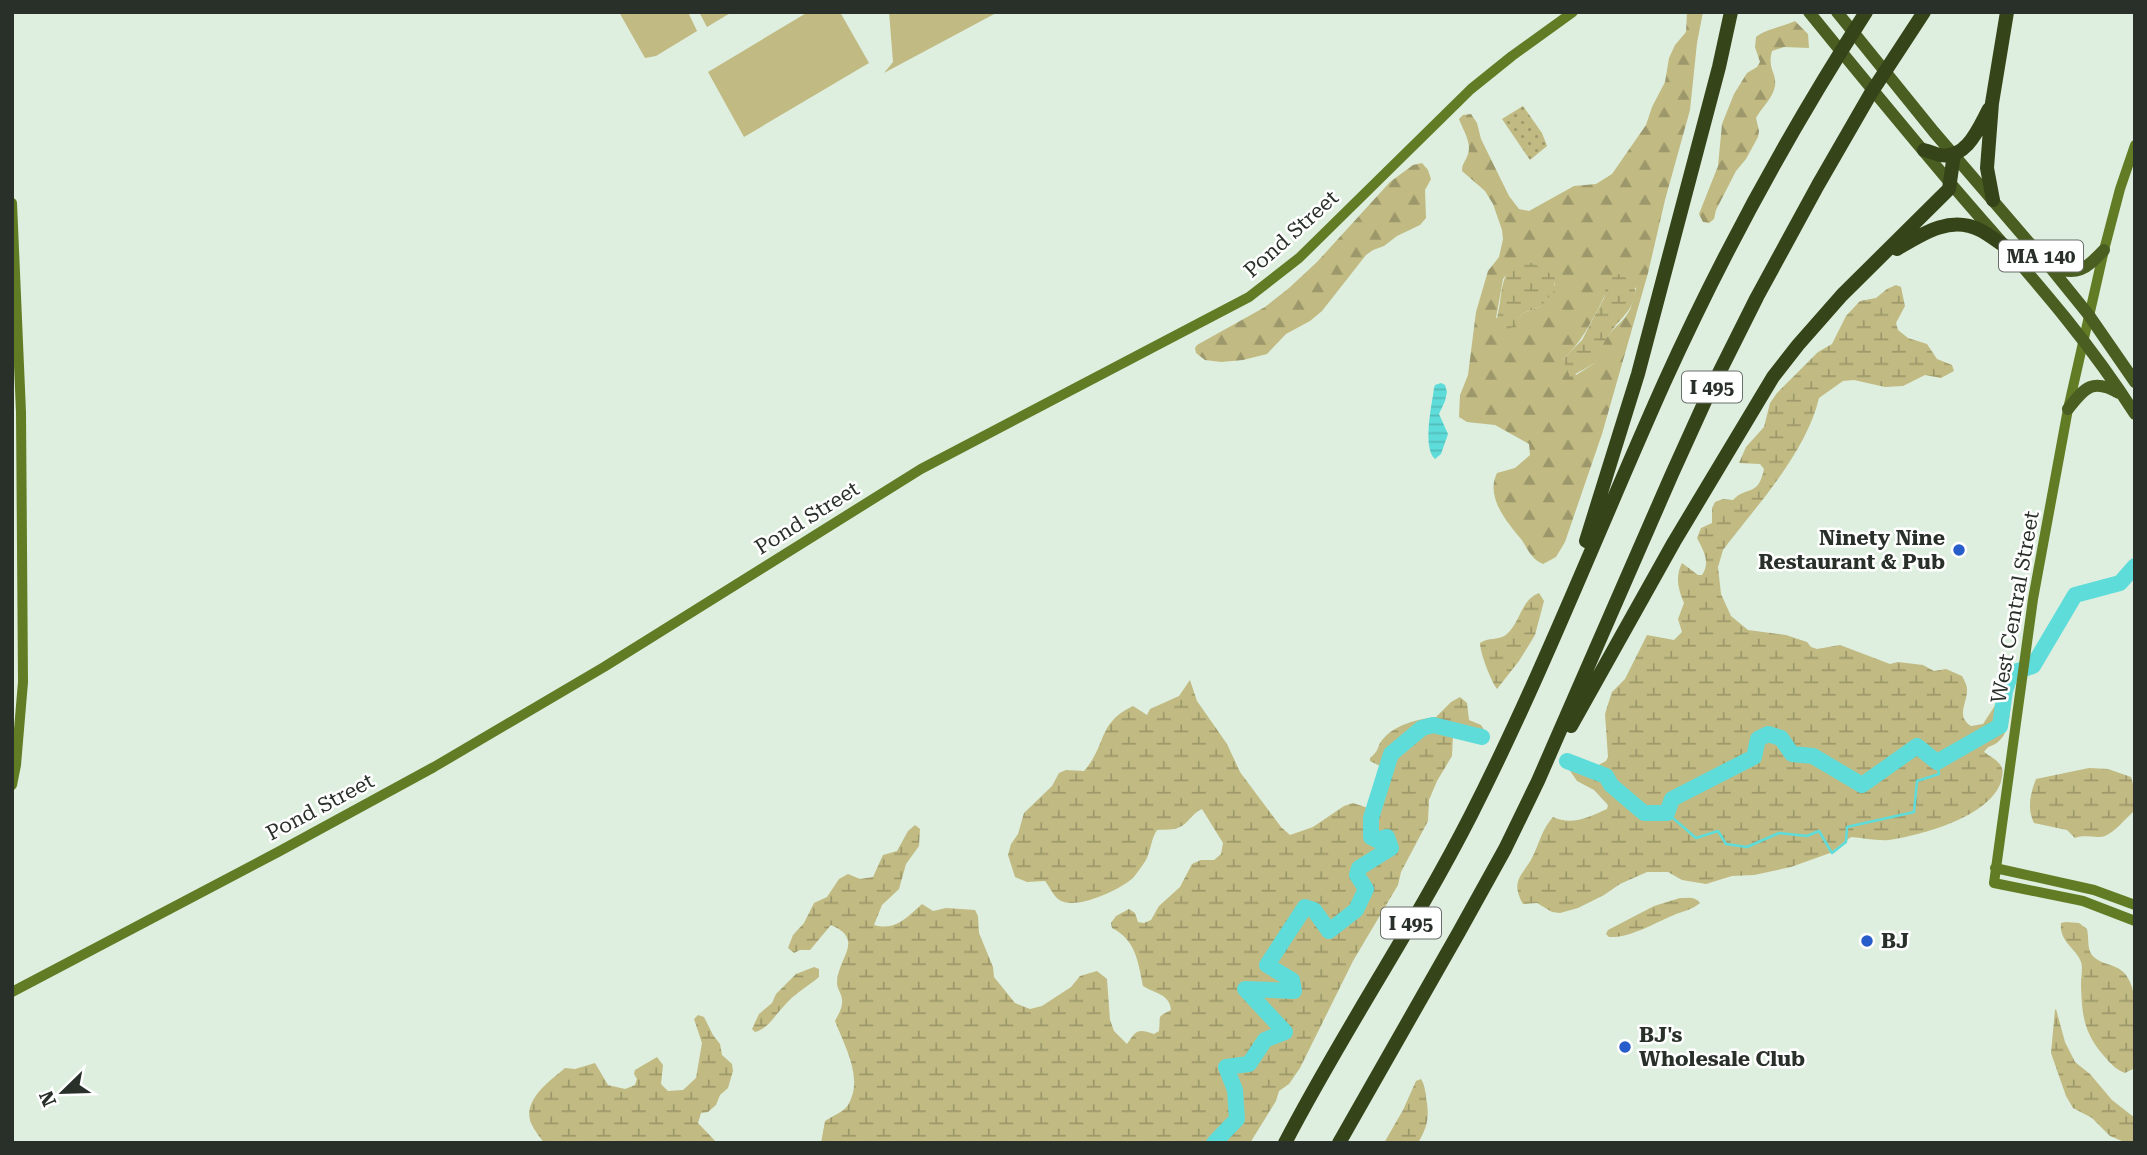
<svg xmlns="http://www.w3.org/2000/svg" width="2147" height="1155" viewBox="0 0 2147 1155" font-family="'Roboto Serif',serif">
	<defs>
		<pattern id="forest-firs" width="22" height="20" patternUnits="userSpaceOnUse" patternTransform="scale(1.75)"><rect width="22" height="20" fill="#c1ba82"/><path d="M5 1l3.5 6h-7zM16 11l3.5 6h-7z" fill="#9d986b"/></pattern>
		<pattern id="wetland-marsh" width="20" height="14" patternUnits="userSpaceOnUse" patternTransform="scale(1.75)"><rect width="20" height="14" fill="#c1ba82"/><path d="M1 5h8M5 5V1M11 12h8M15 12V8" fill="none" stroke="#9d986b"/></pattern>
		<pattern id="park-dots" width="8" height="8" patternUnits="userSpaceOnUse" patternTransform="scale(1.75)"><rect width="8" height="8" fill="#c1ba82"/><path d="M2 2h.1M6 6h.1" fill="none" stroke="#9d986b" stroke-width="1.8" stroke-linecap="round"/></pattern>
		<pattern id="water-rules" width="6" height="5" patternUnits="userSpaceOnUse" patternTransform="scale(1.75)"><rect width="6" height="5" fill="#5edcda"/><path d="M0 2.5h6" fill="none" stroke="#52bdbb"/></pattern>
	</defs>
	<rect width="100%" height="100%" fill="#deefdf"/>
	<!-- grass -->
	<path fill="#c1ba82" d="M619,12h69l9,19 -41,25 -11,2z
		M699,12h33l-25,15z
		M808,12h32l29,51 -125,74 -36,-65z
		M889,12h109l-114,61 9,-11z"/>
	<!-- forest -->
	<path fill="url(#forest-firs)" fill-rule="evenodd" d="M1687,12h16l-6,31 -7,67 -25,90 -17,73 -46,161 -37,108 -9,15 -13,7c-13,-6 -14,-14 -22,-25 -14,-17 -36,-42 -24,-66l18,-5 15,-13 -1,-11 -34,-19 -28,-3 -8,-5 1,-22 8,-20 8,-63 12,-41 11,-14 4,-18 -1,-9 -9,-26 -8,-13 -23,-20c0,-8 4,-10 6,-17 4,-11 -5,-24 -9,-35l4,-4 8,-1 6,9 4,16 28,57 10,13 10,2 45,-25 22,-2 16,-10 34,-49 6,-18 13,-25 4,-24 6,-13 11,-13zM1530,262c10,7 24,10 25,23l-15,22 -17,6 -4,5h-23l7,-39 4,-5zM1614,276l22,12c-3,10 -3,19 -10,28 -4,6 -11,11 -16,17 -7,8 -12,21 -15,30l-19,12 -13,-16c18,-16 28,-36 39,-58 5,-9 4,-17 12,-25z
		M1795,21l13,13 1,14 -25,-1 -12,4c-5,18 5,22 3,35 -2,12 -13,21 -19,32l3,13 -1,6 -12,22 -10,12 -20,39 -2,9 -5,4 -6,-1 -4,-8 19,-48 4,-42 12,-30 13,-21 10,-6 3,-5 -5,-15 1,-10c9,-8 26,-10 39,-16z
		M1422,163l6,7 3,9 -6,11 1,28 -6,7 -23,11 -13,10 -11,4 -7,5 -44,56 -12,10 -24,13 -19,20 -24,6 -22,2 -16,-2 -9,-7 -1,-5 2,-3 68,-38 24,-19 28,-26 73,-80 23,-17z"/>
	<!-- wetland -->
	<path fill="url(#wetland-marsh)" d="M1524,260c9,2 24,11 31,18l-1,13 -14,16 -17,6 -15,19 -6,1 -3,-2c-4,-10 -1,-17 1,-28 2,-17 4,-38 24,-43z
		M1620,274l9,1 5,4c5,29 -10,34 -24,54 -7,9 -11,21 -15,30l-25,14 -7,-18 19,-19 22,-42 2,-12 4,-6 4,-5z
		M1896,285l5,2 4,19 -9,17 2,7 10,8 19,6 10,15 15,6 2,6 -13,7 -16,-3 -22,11 -18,1 -31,-7 -11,1 -24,17c-13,55 -62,107 -96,152l-5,17 3,27 10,22 17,14 38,5 21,7 4,5 6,2 23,-4 50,19 8,-2 25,3 11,6 12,-2 16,7c2,4 4,7 5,12 1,15 -12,28 4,38l12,-2 15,-23 13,-5c-1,15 0,35 -13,46 -6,5 -10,3 -14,10 5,4 14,8 17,14 3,5 1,10 0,16 -12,35 -79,53 -112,58 -12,1 -26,-2 -38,-3l-21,16 -39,14 -37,8 -22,1 -26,8 -24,-4 -14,-8h-21l-27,12 -16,11 -26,13 -18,5 -8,-1 -15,-9 -14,1c-13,-23 -1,-28 9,-46 7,-14 10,-29 21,-41 19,9 36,0 54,-8l1,-4 -14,-15 -17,-9 -11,-16 12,-6 17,8 11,-6 2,-4 -3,-43 4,-13 3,-9 13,-13 22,-44 27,5 8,-8 -4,-13 6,-16c-6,-14 -9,-26 -2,-40l16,12h4c9,-13 1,-25 -5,-37l4,-10 11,-5v-15l3,-6 8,-3 10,1c14,-15 25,-2 31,-31l-4,-5 -21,-1 7,-16 18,-20 6,-24 7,-10 41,-41 14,-8 14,-28 14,-15 16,-3 11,-9z
		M1539,593l5,8 -9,34 -16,26 -22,28c-6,-8 -17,-36 -17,-46 8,-6 19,-2 27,-9 14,-13 13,-33 32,-41z
		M1190,680l7,21 30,43 13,28 41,55 9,8 23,-8 31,-21 9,-3 15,5c14,-9 11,-26 12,-42l-10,-5v-3c11,-9 6,-11 13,-19 13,-15 35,-20 53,-22l15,-15 9,-5 7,6 2,17 12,5 6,9 -5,3 -29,-2 -1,21 -15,25 -8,19 -1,21 -27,51 -3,13 -45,76 -53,107 -11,16 -10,7 -3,10 -26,42h-429l4,-22c7,-5 19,-9 23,-16 16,-26 -3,-58 -13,-84 3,-6 8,-14 7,-21 0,-6 -5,-11 -5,-17 0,-25 29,-43 -6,-58l-21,25h-10l-6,3 -6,-5 5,-13 11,-12 10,-20 13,-6 12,-18 9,-5 12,5 13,-2 10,-22 14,-4 11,-20 7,-6 5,4 -1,17 -13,18 -7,25 -17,16 -8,20c22,6 32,-7 48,-21l11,7 13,-3 29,2 3,6 1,17 14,34 1,10 21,26 15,6 12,-3 29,-19 9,-11 17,-5 10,8 3,41 4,11 13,13c9,-13 10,-16 27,-10l5,-3c2,-17 -3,-13 12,-21 -1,-16 -17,-17 -28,-24 -5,-24 -7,-46 -31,-58l-1,-5 5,-7 13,-7 6,4 3,9 6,1 7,-3 8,-14 21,-19 12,-23 9,-4h13l7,-6 2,-11 -21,-34c-10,4 -13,14 -22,18 -7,4 -15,2 -23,3 -6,9 -6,20 -11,30 -4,6 -9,13 -13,18 -13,12 -60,34 -75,21 -5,-4 -9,-13 -13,-18l-18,1 -12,-5 -7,-22 3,-11 7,-10 6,-21 28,-27 7,-13 7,-3 18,1c23,-26 13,-48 49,-65l14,9 3,-6 29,-13z
		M2089,768l19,1 23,8 4,14 -2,21c-8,7 -18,20 -28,24 -10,3 -18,-2 -30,2l-8,-8 -33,-7c-7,-14 -4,-29 2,-44z
		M1680,898c8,0 15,-2 20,5 -8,7 -17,8 -26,12 -20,8 -43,23 -65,22l-3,-3 2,-4 46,-24z
		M2066,922l13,1 8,6c2,8 0,20 5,26 11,13 29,6 38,27 10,23 5,61 5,86l-10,5c-10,-4 -14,-9 -21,-17 -21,-24 -22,-42 -23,-72 0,-6 2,-16 0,-22 -5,-14 -22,-20 -20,-39z
		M814,967l5,2v8c-11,9 -26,18 -35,29 -10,10 -15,22 -29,26l-3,-3 7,-15 13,-11 4,-9 20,-20z
		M2056,1009l9,33 10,20 15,12 22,26 23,18v24l-13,-1 -12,-5 -18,-18 -19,-10 -7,-12 -15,-43 4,-43z
		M698,1015l6,2 9,18 7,9 2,11 10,9 1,7 -5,17 -8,7 -4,10 -8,7 -7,1 -3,10 19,20h-173c-4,-6 -10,-13 -13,-20 -9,-23 19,-42 34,-55l10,1 20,-6 13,22 17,4 10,-4 2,-6 -3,-5 1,-4 22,-13 6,8 -2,19 7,7 15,-1 13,-12 6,-35 -8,-24z
		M1421,1079c5,8 4,15 6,24 2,16 0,25 -9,40h-34l19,-33 13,-29z"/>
	<!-- park -->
	<path fill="url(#park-dots)" d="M1523,106l19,27 5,13 -17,14 -28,-41z"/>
	<!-- water -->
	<path fill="url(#water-rules)" d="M1441,383l4,2 2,7 -2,9 -6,13 9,20 -7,20 -6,5c-13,-12 -3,-54 -1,-71l1,-3z"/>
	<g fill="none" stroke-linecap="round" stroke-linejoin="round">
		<!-- stream -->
		<path stroke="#5edcda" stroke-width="2.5" d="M1667,813l29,25 22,-7 8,13 21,3 32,-14 28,3 12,-5 13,22 14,-11 1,-15 67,-15 3,-31 22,-7 -2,-12"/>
		<!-- river -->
		<path stroke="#5edcda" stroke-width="16" d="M1567,761l39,15 5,9 33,28h23l5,-14 82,-42 4,-18 10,-5 13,4 11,16 21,2 49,29 55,-39 20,16 63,-36 5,-35 6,-18 22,-7 42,-71 45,-12 15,-17
			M1214,1143l23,-24 -2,-29 -9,-23 23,-3 16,-24 20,-8 -40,-43 49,2 -2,-11 -25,-15 38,-58 9,3 15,21 27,-21 10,-21 -9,-14 2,-7 32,-20 -4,-11 -10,3 -6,-3v-19l20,-64 31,-26 11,-3 49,12"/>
		<!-- secondary -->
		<path stroke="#627c25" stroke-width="10" d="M2135,145l-15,44 -16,61 -36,159 -35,190 -39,284 89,18 52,20
			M12,203l9,209 2,270 -7,83 -4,20
			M1995,868l99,22 41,15
			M12,992l266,-140 156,-85 170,-100 317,-198 328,-172 50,-39 172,-169 41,-33 61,-44"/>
		<!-- primary -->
		<path stroke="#4b5e22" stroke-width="12" d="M1809,12c47,58 95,116 143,173 65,76 129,144 183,229
			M1837,12l97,120 116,135 38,47 47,68
			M2050,267c28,9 35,3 54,-17
			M2068,409c17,-22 25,-31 51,-16"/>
		<!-- highway -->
		<path stroke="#364519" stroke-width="14" d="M1924,150c5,1 11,4 16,5 27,5 39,-28 49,-46
			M1993,200l-6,-32 5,-65 15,-91
			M1897,249c25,-15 53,-34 83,-19 10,5 19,13 28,18
			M1586,541l52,-167 81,-307 12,-55
			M1571,726l103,-184 99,-165 25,-32 44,-50 107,-106 5,-35
			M1285,1143c58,-112 129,-216 186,-328 71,-140 129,-289 193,-432 58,-128 126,-253 202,-371
			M1339,1143l120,-211 46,-83 33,-68 134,-307 34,-75 51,-102 61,-112 53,-92 53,-81"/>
	</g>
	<!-- markers -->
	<g fill="#275dcb" stroke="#fff" stroke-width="2.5">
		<circle cx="1959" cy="550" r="7"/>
		<circle cx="1867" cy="941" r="7"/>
		<circle cx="1625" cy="1047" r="7"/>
	</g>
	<g text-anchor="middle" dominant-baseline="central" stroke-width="5" stroke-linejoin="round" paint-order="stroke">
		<!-- shield labels -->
		<g fill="#fff" stroke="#696e6a" stroke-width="2">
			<rect x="1999" y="240.5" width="84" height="31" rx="5"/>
			<rect x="1682" y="371.5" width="60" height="31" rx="5"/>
			<rect x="1381" y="907.5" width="60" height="31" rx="5"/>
		</g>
		<g font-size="19" font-weight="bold" fill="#29302a">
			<text x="2041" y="256">MA 140</text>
			<text x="1712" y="387">I 495</text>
			<text x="1411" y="923">I 495</text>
		</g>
		<!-- street labels -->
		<g font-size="21" fill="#29302a" stroke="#fff">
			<text transform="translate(1291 234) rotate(-42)">Pond Street</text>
			<text transform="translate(807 518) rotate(-32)">Pond Street</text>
			<text transform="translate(2015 607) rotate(-80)">West Central Street</text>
			<text transform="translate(320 807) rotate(-28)">Pond Street</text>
		</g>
		<!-- poi labels -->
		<g font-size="21" font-weight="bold" fill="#29302a" stroke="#fff" text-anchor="start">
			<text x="1945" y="538" text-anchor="end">Ninety Nine<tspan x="1945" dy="24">Restaurant &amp; Pub</tspan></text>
			<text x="1881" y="941">BJ</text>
			<text x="1639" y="1035">BJ's<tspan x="1639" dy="24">Wholesale Club</tspan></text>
		</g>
	</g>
	<!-- border -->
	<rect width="2147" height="1155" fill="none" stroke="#29302a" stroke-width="28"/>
	<!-- north arrow -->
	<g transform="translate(63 1092) rotate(247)" stroke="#ffffff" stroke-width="5" paint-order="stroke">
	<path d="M0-5L12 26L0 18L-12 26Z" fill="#29302a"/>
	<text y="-10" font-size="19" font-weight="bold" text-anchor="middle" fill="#29302a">N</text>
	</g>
</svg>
